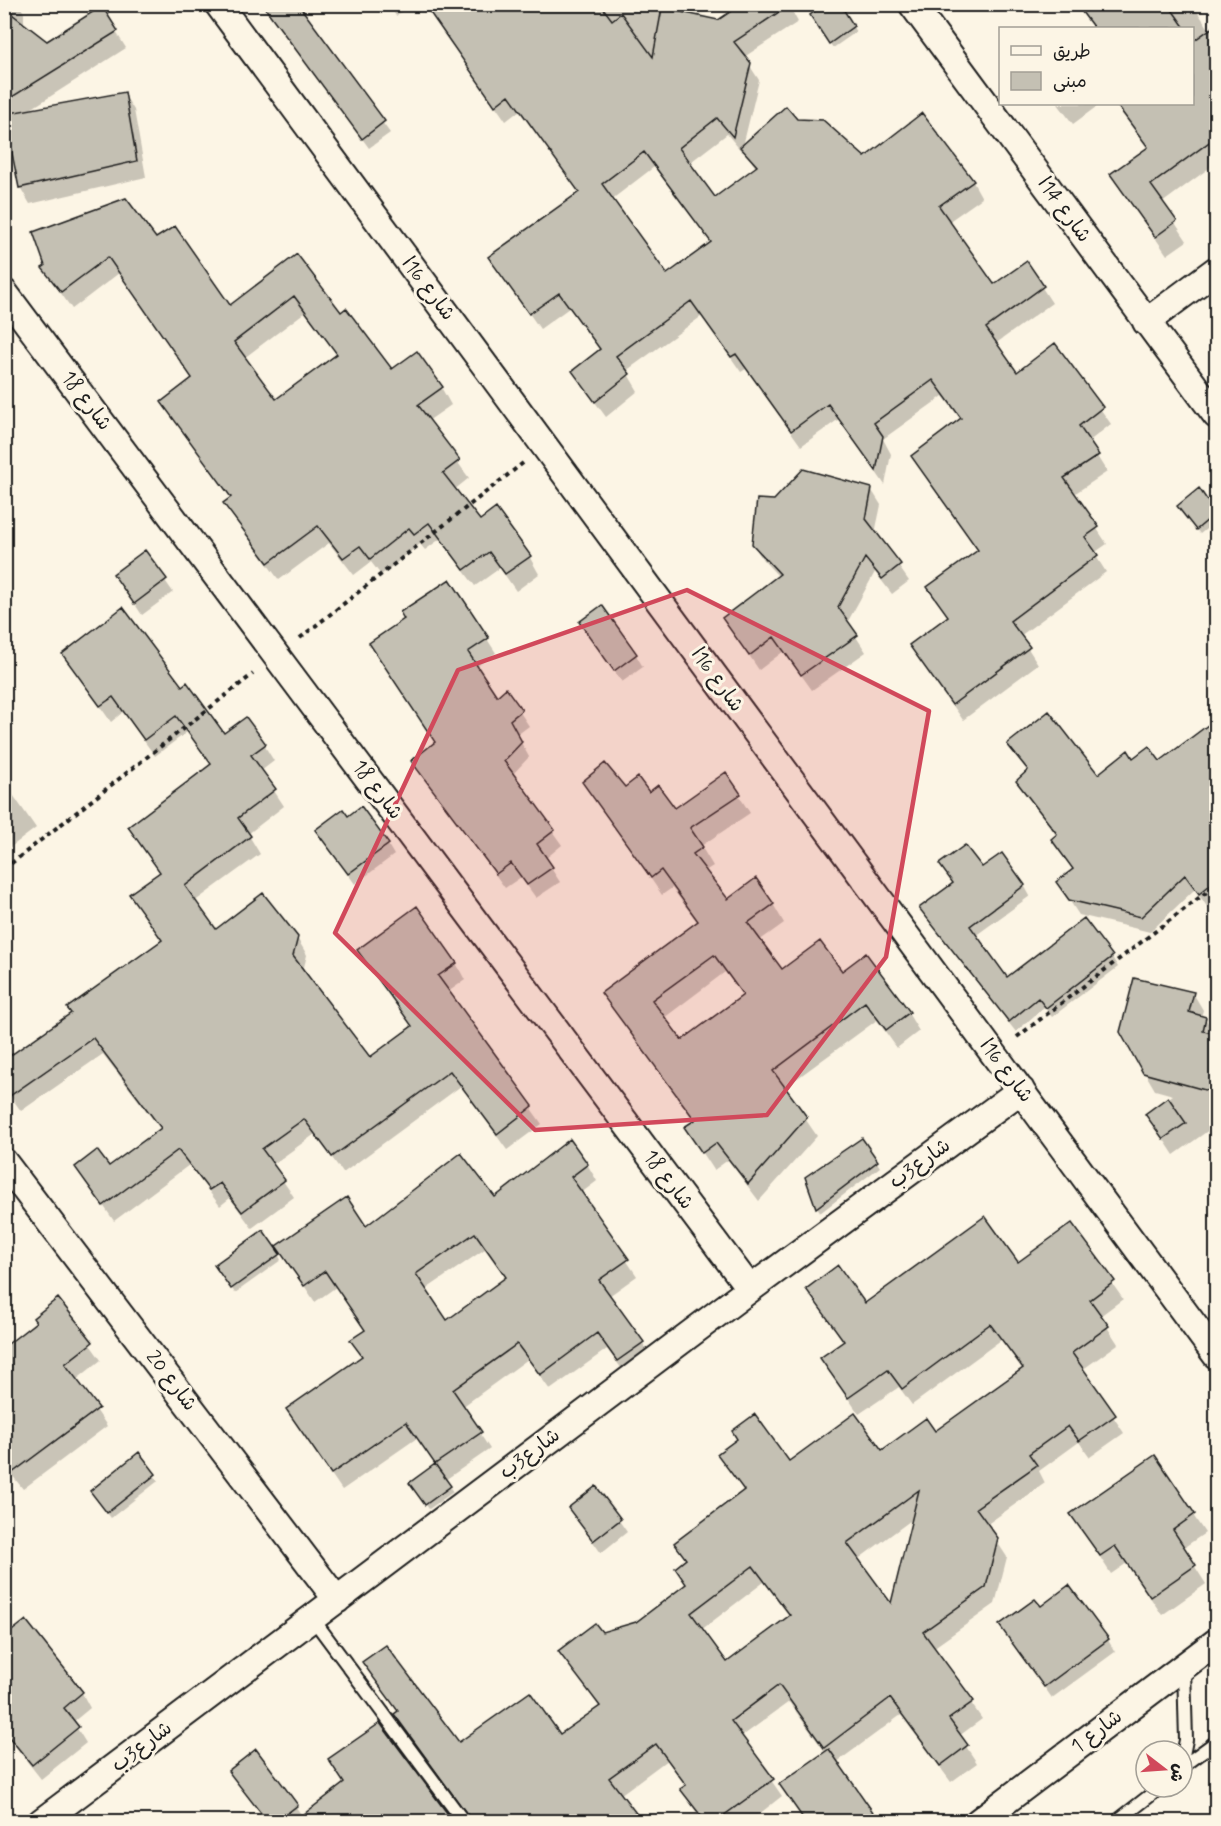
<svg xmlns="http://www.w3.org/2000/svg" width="1221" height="1826" viewBox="0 0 1221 1826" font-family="Mynerve,'Playpen Sans Arabic',sans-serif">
	<rect width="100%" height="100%" fill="#fcf5e5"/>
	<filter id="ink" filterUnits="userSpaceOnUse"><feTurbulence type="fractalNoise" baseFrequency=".0167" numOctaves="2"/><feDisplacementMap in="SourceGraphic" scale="12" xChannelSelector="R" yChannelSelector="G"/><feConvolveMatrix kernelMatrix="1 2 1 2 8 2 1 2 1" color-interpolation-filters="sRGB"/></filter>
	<g filter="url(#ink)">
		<!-- shadow -->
		<path fill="#0003" fill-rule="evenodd" d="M4,4h15l5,9v12l23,18 69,-11 10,16 -100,64 98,-18 10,16 12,67 -116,27 -10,-17 -14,-63 -2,1z
			M263,4h33l94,129 -21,15z
			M388,4h23l-15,12z
			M424,4h213l81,17 70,-17 10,18 -54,35 15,23 -16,66 53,-26 69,39 108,23 9,16 -34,24 46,64 32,-23 26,40 -57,41 22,30 38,-29 56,79 -23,18 19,30 -33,22 33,50 -13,9 12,19 -86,64 18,28 -75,56 -52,-75 37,-28 -19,-30 49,-36 -55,-79 38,-52 -18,-24 -60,43 8,15 -6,31 -46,-66 -38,27 -55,-77 -5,3 -39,-56 -76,55 12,20 -32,26 -33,-45 27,-21 -31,-43 -29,21 -50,-72 90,-64 -61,-82 -13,10zM727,134l15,18 1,-4 13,20 -41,32 -27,-36zM654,167l57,76 -45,33 -55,-76z
			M1075,4h117l24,35v124l-54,40 25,38 -20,14 -55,-80 36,-26 -33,-45h77v-76h-99z
			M815,21l38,6 3,5 -23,16z
			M1058,104h42l-27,20z
			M156,240l74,67 67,-51 43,58 52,57 49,16 10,18 -23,16 41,57 -15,12 26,32 49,34 10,18 -23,17 -16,-23 -25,18 -35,-47 -15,11 -5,-6 -39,31 -10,-13 -17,13 -25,-32 -50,37 -44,-60 -10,-17 6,-4 -68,-97 30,-22 -74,-107 -47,36 -28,-40zM305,312l32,43 -61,46 -32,-43z
			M871,489l10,16 -6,28 34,48 -17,13 -17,-22 -28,51 19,29 -54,38 -28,-39 -25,19 -35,-52 55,-41 -16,-17 -10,-16 22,-42z
			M1199,490l17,22v9l-16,13 -18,-22z
			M145,552l28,40 -31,23 -27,-41z
			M450,581l46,72 -20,14 20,31 10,-7 23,35 -12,9 12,22 -17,18 50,70 -17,14 15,23 -24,16 -15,-21 -16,11 -92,-127 23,-18 -30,-123z
			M588,634l48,21 7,12 -21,15z
			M64,655l117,33 43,47 40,10 10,16 -13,10 23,35 -36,28 12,20 -66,48 21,29 82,7 10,17 -4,16 67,88 43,-31 -54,-78 97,13 9,17 -17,12 94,132 -35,26 -46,-64 -118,87 -28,-39 -43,31 22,32 -42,31 -22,-30 -10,8 -31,-41 -75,56 -37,-54 32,1 52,-38 -58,-76 -82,57 -17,-24 69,-73 89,-72 -31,-48 30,-21 -31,-46 82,-61 -25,-34 -32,24 -32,-44 -12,10z
			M1216,721v190l-4,-6 -4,3 -13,-19 -45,43 -71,-17 -21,-32 16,-12 -21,-32 4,-3 -39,-55 10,-9 -19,-28 89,32 35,-16 26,3z
			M725,774l25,39 -49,33 12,20 -8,5 22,30 46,3 11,19 -25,18 23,31 60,1 66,40 11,18 -22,17 -20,-28 -93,68 33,48 -58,65 -31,-41 -14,10 -28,-43 9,-5 -92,-128 95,-71 -26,-35 -10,7 -78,-113 65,12 26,16zM725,972l18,24 -62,46 -17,-24z
			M4,782l32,46 -32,24z
			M317,831l71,14 6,10 -39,29z
			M982,869l42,16 6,11 -55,40 32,43 105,-22 6,10 -66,50 -8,-10 -28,25 -89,-113z
			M1193,993l10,17 -2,7 4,1 11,18v89l-42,30 -27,-41 26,-19 -18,-5 -34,-58z
			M862,1140l18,27 -60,46 -14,-35z
			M587,1164l10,17 -16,12 56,83 -28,20 44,63 -25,18 -21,-28 -57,41 -22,-31 -66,48 28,42 -45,31 8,12 -24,17 -18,-26 25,-18 -19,-27 -75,52 -44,-64 65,-68 -11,-18 14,-9 -30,-44 -21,15 -37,-56 217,-47zM485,1249l21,29 -60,44 -21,-32z
			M1071,1225l52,74 -23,17 18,28 -36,26 42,63 -34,24 -11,-15 -40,29 6,12 -59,42 21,32 -12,47 -62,44 49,71 -23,17 18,27 -26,19 -50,-67 -64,47 40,60h-72l-24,-38 45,-31 -37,-51 -48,35 41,59 -33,26h-46l-21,-33 4,-3 -19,-26 -47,35 20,27h-167l-68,-91 -9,-17 2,-2 -34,-49 94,81 101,-8 41,-28 -40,-57 76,-28 50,-38 -9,-16 9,-8 -10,-18 68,-51 -25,-38 70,9 93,-11 53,-19 88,-63 -22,-30 -89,65 -13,-18 -40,27 -27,-39 12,-32 -36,-54 57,17 153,-42zM914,1518l-22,88 -35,-46zM764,1582l26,35 -63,47 -26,-34z
			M278,1254l3,6 -46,33 -16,-22z
			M58,1300l43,60 -25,20 31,46 -84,63 -19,-24 34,-142z
			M1154,1457l51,76 -22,15 23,36 -44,31 -35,-52 -16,11 -39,-60z
			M154,1475l4,6 -47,37 -16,-21z
			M596,1488l31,44 -26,21 -31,-44z
			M1040,1608l68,32 7,12 -63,46 -51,-72z
			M26,1623l56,70 8,15 -17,14 13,21 -45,36 -37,-47v-100l8,2z
			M380,1725l71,97h-147l-1,-3 -3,3h-34l-29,-39 19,-32 47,66 42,-33z"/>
		<!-- building -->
		<path fill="#c4c0b3" stroke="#1c1c1c" stroke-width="1.5" fill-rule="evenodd" d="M262,4h36l87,117 -23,18z
			M424,4h176l12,16 9,-7 32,44 9,-49 56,12 24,-16h49l-57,38 17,21 -18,74 -16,-19 -38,30 36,49 42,-31 -17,-19 46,-41 11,13 26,1 42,37 57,-44 52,68 -35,25 55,78 33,-23 17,25 -58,42 31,44 38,-29 48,64 -24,19 20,29 -35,23 35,49 -14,10 13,18 -88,66 20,26 -78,58 -43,-60 39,-29 -21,-29 51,-37 -67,-94 50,-38 -28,-38 -59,43 9,13 -7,35 -48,-67 -37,27 -55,-77 -5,3 -40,-56 -75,55 14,18 -35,28 -23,-31 28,-22 -41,-56 -30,21 -41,-57 91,-65 -70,-97 -14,11zM644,152l67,90 -44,32 -65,-90z
			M825,4h15l14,22 -25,18 -19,-29z
			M1076,4h92l17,24h-91z
			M102,6l16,25 -114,71v-94l43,33z
			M1216,25v112l-65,48 26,36 -22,16 -45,-63 38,-27 -32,-43h76v-62z
			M125,92l12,69 -118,27 -15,-74z
			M126,198l30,40 19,-12 55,79 67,-51 44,58 5,-4 46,61 25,-18 26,36 -25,18 42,55 -17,13 37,47 16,-12 35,48 -26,18 -16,-22 -25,18 -35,-47 -15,11 -5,-6 -39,31 -10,-13 -17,12 -25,-32 -50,37 -45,-60 8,-6 -70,-95 31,-24 -84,-121 -47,35 -19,-24 3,-2 -12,-34zM294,296l43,58 -61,45 -42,-57z
			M803,469l69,19 -6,31 35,45 -19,15 -17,-21 -27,49 20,28 -57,40 -27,-38 -25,19 -27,-38 58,-44 -28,-30 5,-45 17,1z
			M1199,488l17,25 -20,17 -19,-24z
			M145,550l22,29 -33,25 -21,-30z
			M450,579l39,59 -21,14 29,44 9,-8 16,22 -12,10 12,22 -18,19 51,69 -18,14 16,23 -26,18 -16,-22 -15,11 -85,-113 24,-19 -66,-99 35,-24 -4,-7z
			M602,605l35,49 -23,17 -35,-49z
			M123,607l59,79 5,-4 37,51 22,-16 20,27 -15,11 25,34 -38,29 13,18 -66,50 31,43 47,-36 35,44 -5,19 77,101 42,-31 -55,-76 60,-44 40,57 -19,13 95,130 -36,28 -47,-63 -118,86 -28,-38 -42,30 23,31 -43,32 -22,-29 -11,7 -31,-40 -75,56 -28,-39 22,-17 12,16 52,-38 -68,-90 -89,62v-40l67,-47 -4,-5 95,-68 -33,-46 31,-22 -32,-45 83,-63 -35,-48 -32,24 -31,-43 -13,9 -38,-52z
			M1049,711l49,63 30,-24 5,8 16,-12 11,15 56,-42v161l-17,14 -14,-19 -44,42 -72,-17 -13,-18 17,-13 -22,-30 6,-5 -41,-53 12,-11 -21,-26z
			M605,763l20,24 13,-10 11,15 9,-7 17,23 51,-36 15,22 -51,34 13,19 -10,7 35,45 28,-21 18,26 -26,19 34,46 38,-28 22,30 24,-18 44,59 -24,18 -21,-28 -92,69 34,46 -59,67 -32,-41 -14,10 -18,-26 11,-7 -94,-127 97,-72 -37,-51 -10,8 -69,-96zM714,955l29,40 -61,45 -30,-40z
			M361,806l28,38 -41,30 -33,-44 28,-21 5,7z
			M965,845l17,22 20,-14 23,32 -55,41 37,51 77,-59 29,38 -67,52 -8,-10 -29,24 -90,-114 34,-25 -14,-19z
			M1134,978l60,14 -5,20 17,5 -3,14 13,3v59l-73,-20 -23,-41z
			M1168,1097l18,26 -23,16 -18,-25z
			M862,1138l16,23 -62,47 -11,-31z
			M570,1139l18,25 -17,13 58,82 -30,21 45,62 -27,19 -20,-28 -57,42 -23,-31 -64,46 29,42 -47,32 -29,-42 -75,52 -45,-65 76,-53 -12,-16 15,-10 -40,-59 -21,15 -28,-40 71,-49 19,29 95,-73 34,44zM475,1233l31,44 -59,43 -31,-46z
			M985,1216l33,46 54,-39 43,58 -25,19 19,26 -37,27 44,62 -37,26 -11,-15 -39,28 8,11 -61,43 22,30 -12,49 -63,45 51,69 -25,18 19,26 -28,21 -50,-68 -66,50 -45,-63 -48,36 43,58 -58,42h-11l-25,-32 6,-4 -30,-41 -47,34 33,43h-170l-78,-107 4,-3 -36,-49 24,-17 73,97 71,-50 30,42 40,-28 -42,-55 37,-28 7,9 34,-10 50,-38 -11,-16 11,-9 -12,-16 70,-53 -27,-36 20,-15 -5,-8 23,-17 34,47 66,-48 27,37 44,-32 9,13 88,-63 -33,-44 -88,65 -14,-19 -40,28 -28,-40 24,-17 -38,-52 32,-24 27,38zM919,1490l-28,113 -44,-60zM753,1566l37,49 -63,47 -36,-49z
			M263,1230l17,24 -49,35 -17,-24z
			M58,1298l35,44 -28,22 34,44 -95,71v-132l32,-25 -3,-4z
			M139,1452l17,22 -49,39 -17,-22z
			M1155,1455l40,59 -22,16 23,35 -46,32 -35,-51 -15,10 -30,-42z
			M435,1464l16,22 -26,19 -16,-22z
			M596,1486l25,33 -28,22 -25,-33z
			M1069,1585l40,54 -65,48 -45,-62 36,-26 6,7z
			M26,1620l57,72 -19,16 15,19 -47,38 -28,-34v-94z
			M380,1723l73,98h-158l49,-38 -16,-24z
			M256,1749l42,56 -21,16h-10l-39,-50z
			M829,1749l44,63 -13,9h-55l-26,-37z"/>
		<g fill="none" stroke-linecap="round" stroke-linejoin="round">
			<!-- lane casing -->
			<g stroke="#1c1c1c" stroke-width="16">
				<path id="lane" d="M313,1619l151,203
					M1182,1760l4,-20 -2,-72
					M1182,1767l34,-25
					M1116,1822l45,-35"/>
			</g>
			<!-- street casing -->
			<g stroke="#1c1c1c" stroke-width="30">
				<path id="street" d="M218,4l998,1351
					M912,4l304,411
					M4,292l746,997
					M1146,322l70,-52
					M4,1162l333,438
					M41,1822l709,-533 271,-199
					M978,1822l238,-180"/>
			</g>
			<!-- path -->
			<path stroke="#1c1c1c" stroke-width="4" stroke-dasharray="4.5 4.5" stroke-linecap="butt" d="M300,638l223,-175
				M4,869l249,-195
				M1017,1037l199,-152"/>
			<!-- lane -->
			<use href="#lane" stroke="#fcf5e5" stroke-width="12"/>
			<!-- street -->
			<use href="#street" stroke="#fcf5e5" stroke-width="26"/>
		</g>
	</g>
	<!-- marked area -->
	<path fill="#d1495b" fill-opacity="0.2" stroke="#d1495b" stroke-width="4.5" stroke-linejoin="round" d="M687,590l242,121 -43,246 -119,158 -232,15 -200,-197 123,-263z"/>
	<g text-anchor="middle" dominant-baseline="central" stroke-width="6" stroke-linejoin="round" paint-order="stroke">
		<!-- street labels -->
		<g font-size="20" fill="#1c1c1c" stroke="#fcf5e5">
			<text transform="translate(1064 210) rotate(54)">شارع 14ا</text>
			<text transform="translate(428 289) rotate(53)">شارع 16ا</text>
			<text transform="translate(86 401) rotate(53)">شارع 18</text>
			<text transform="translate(717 680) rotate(54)">شارع 16ا</text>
			<text transform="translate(377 790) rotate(53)">شارع 18</text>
			<text transform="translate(1006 1071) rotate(53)">شارع 16ا</text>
			<text transform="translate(920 1164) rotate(-36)">شارع3ب</text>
			<text transform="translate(668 1180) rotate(53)">شارع 18</text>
			<text transform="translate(171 1381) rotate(53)">شارع 20</text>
			<text transform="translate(530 1454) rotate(-37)">شارع3ب</text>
			<text transform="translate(1097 1732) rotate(-37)">شارع 1</text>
			<text transform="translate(142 1747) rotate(-37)">شارع3ب</text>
		</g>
	</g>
	<!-- margin -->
	<rect width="1221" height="1826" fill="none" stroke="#fcf5e5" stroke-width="24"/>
	<rect x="12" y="12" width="1197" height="1802" fill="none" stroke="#1c1c1c" stroke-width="2" filter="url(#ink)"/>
	<!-- legend -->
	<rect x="999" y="27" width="195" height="78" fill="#fcf5e5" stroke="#a29e95" stroke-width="1.5"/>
	<rect x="1011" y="46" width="30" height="9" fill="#fcf5e5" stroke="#a29e95" stroke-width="1.5"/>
	<text x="1053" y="57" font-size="18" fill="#1c1c1c">طريق</text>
	<rect x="1011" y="72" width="30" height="18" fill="#c4c0b3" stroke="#a29e95" stroke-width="1.5"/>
	<text x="1053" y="87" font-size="18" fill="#1c1c1c">مبنى</text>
	<!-- north arrow -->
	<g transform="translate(1164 1769) rotate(107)"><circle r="28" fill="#fcf5e5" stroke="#a29e95" stroke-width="1.5"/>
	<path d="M0-4.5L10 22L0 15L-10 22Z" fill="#d1495b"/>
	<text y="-9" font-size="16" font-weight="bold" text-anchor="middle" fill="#1c1c1c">ش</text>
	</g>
</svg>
